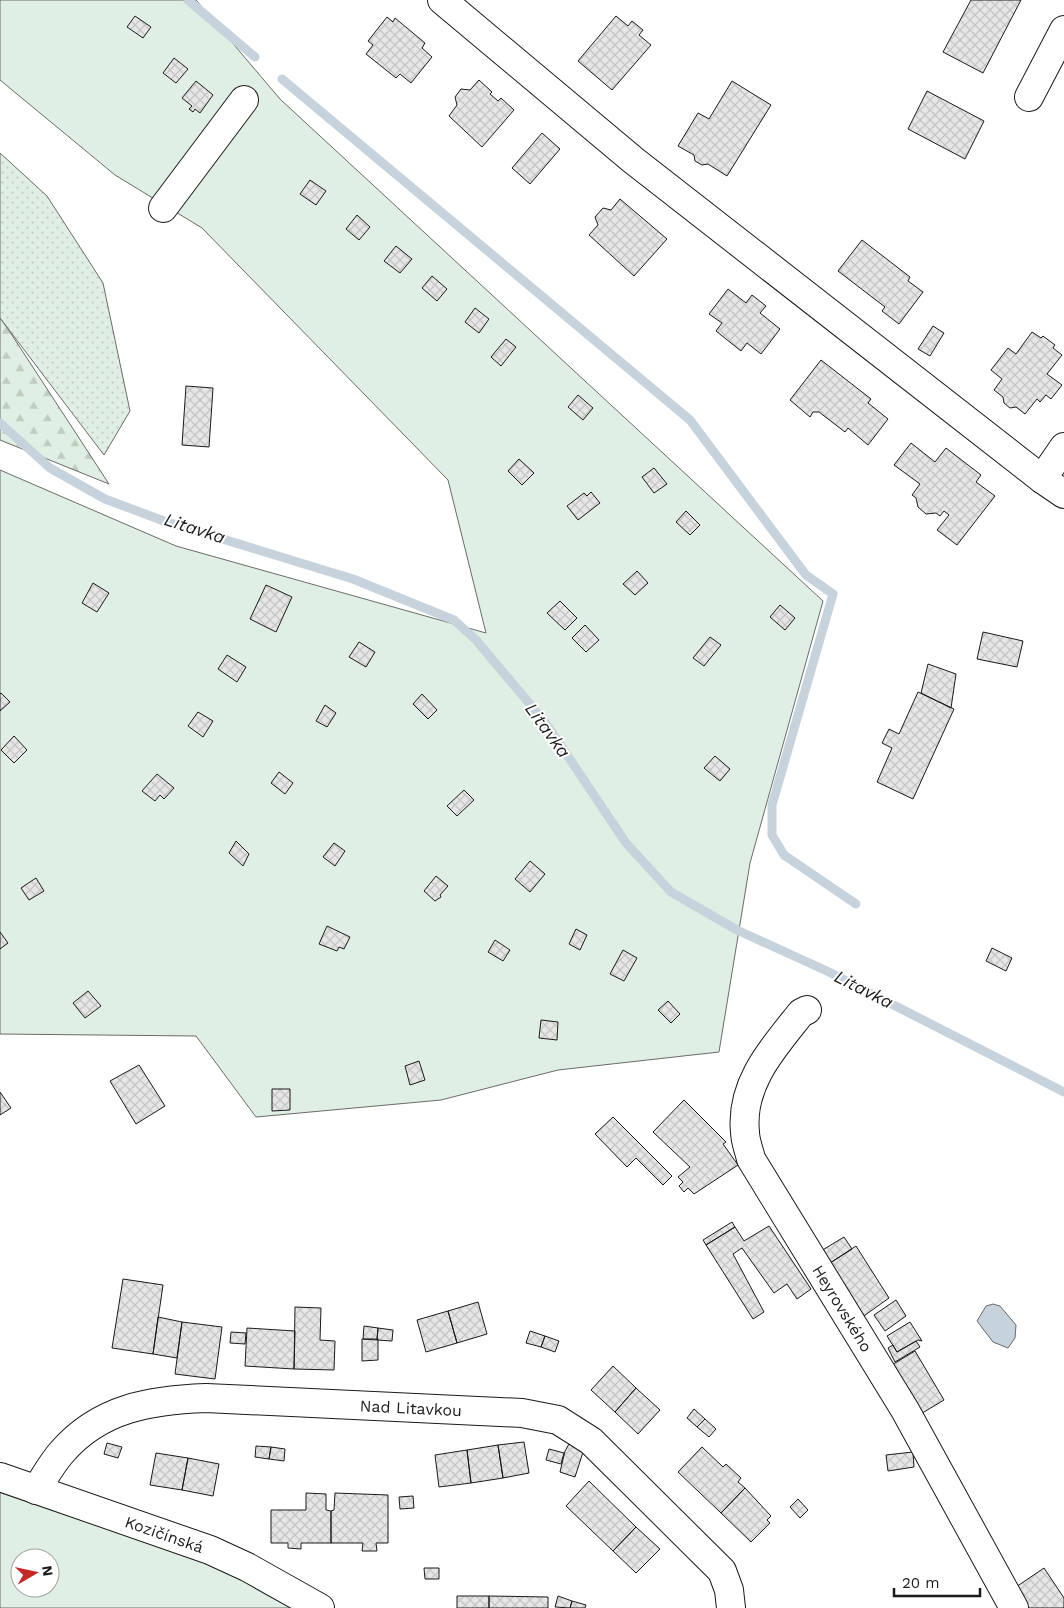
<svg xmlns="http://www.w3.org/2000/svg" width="1064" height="1608" viewBox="0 0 1064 1608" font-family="'Work Sans',sans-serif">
	<defs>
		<pattern id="grass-dots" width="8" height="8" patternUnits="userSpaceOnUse" patternTransform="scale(1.25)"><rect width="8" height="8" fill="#e0efe3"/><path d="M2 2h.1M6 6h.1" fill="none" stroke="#c0ccc2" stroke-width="1.8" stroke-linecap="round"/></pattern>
		<pattern id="forest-firs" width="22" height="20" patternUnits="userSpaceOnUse" patternTransform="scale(1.25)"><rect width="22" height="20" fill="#e0efe3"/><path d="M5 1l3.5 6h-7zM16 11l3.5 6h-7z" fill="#c0ccc2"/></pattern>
		<pattern id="building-cross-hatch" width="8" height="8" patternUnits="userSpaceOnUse" patternTransform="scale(1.25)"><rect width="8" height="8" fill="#e6e6e6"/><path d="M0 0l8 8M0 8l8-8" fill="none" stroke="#c5c5c5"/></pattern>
	</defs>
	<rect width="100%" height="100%" fill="#fff"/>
	<!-- grass -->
	<path fill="url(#grass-dots)" stroke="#6a6a6a" d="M0,153l47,43 56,87 27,128 -26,44 -104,-137z"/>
	<!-- forest -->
	<path fill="url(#forest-firs)" stroke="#6a6a6a" d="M0,318l8,11 101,155 -109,-44z"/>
	<!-- garden -->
	<path fill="#e0efe3" stroke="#6a6a6a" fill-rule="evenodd" d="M0,0h196l84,99 543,502 -73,262 -31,189 -161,18 -117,30 -185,17 -60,-81 -196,-2v-564l176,76 310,87 -38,-153 -246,-252 -87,-53 -115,-95z
		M0,1480l210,71 94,57h-304zM20,1558h30v30h-30z"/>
	<!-- water -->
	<path fill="#c6d2dc" stroke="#6a6a6a" d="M993,1304l7,2 16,19 -1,13 -7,10 -15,-6 -16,-21 9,-15z"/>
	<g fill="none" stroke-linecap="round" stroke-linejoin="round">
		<!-- stream -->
		<path stroke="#c6d2dc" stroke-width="9" d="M188,0l67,57
			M282,79l408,341 116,155 27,19 -61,211v30l12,20 72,49
			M0,423l50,45 55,31 59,22 189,58 101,41 22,20 69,82 81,121 45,49 66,38 92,42 235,120"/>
	</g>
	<!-- building -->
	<path fill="url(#building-cross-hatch)" stroke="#1a1a1a" d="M971,0h50l-38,73 -40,-21z
		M135,16l16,11 -8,11 -16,-11z
		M616,16l12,10 4,-5 11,9 -4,5 12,10 -39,45 -34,-29z
		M387,17l6,5 2,-4 30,25 -3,5 10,9 -21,26 -11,-9 -4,4 -30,-24 7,-9 -5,-4z
		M174,58l14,11 -12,14 -13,-10z
		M479,80l13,12 -2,2 8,7 3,-3 13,12 -32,37 -33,-31 8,-11 -2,-8 6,-8 9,1z
		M196,81l17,14 -13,18 -5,-4 -2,3 -4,-3 3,-3 -10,-8z
		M732,81l39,24 -44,71 -19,-12 -6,1 -7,-4 -1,-6 -16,-9 20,-33 11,6z
		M927,91l57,30 -19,38 -57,-30z
		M542,133l18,16 -30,35 -18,-16z
		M310,180l16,11 -10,14 -16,-11z
		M620,199l47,40 -33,37 -45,-41 9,-10 -3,-8 8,-9 8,2z
		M357,215l13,12 -11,13 -13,-11z
		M862,240l48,37 -2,4 15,11 -24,32 -17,-13 3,-4 -47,-36z
		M396,246l16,13 -12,14 -16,-12z
		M432,276l15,13 -10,12 -15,-13z
		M728,289l18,14 6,-8 14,11 -6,7 20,16 -19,25 -14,-11 -6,8 -25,-20 6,-8 -13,-9z
		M475,308l14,11 -10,14 -14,-11z
		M933,326l11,7 -14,23 -12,-7z
		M1032,332l9,6 2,-2 12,9 -2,3 9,7 -15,19 15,11 -11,14 -5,-4 -6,7 -3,-3 -12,15 -9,-7 -6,1 -6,-5 -1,-6 -9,-7 8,-11 -11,-9 17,-22 8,6z
		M506,339l10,8 -15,19 -10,-9z
		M821,360l50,39 -3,4 20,16 -20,26 -20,-17 -3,4 -26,-20h-6l-3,5 -20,-17z
		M186,386l27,2 -4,59 -27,-2z
		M578,395l15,13 -10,12 -15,-13z
		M911,443l24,19 11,-14 35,27 -5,7 19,14 -38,49 -20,-15 12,-15 -5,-4 -4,5 -4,-3 -10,1 -8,-7 -2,-9 -4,-3 8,-11 -26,-19z
		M519,459l15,14 -12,12 -14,-14z
		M654,468l13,16 -13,9 -12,-16z
		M591,492l9,11 -22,17 -11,-14 17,-13 3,3z
		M686,511l14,14 -10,10 -14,-13z
		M637,571l11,12 -13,12 -12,-11z
		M93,583l16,10 -12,19 -15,-9z
		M266,585l26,12 -16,35 -26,-13z
		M560,601l17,17 -12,12 -18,-17z
		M780,605l15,13 -10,12 -15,-13z
		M585,625l14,15 -13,12 -14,-14z
		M983,632l40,9 -6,26 -40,-8z
		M710,637l11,8 -17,21 -11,-8z
		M359,642l16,10 -9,15 -17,-10z
		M227,655l19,12 -9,15 -19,-13z
		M928,664l28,10 -5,34 -30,-15z
		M918,692l36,17 -41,90 -36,-17 15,-34 -10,-5 7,-14 10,5z
		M1,693l9,9 -10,9v-17z
		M422,694l15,16 -9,9 -15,-15z
		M325,705l11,8 -9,14 -11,-6z
		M198,712l15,9 -10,16 -15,-11z
		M14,736l13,14 -13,13 -13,-13z
		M715,756l15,13 -10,12 -16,-13z
		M279,772l14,11 -8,11 -14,-11z
		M157,774l17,14 -10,11 -4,-4 -5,6 -13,-10z
		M464,790l10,10 -17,16 -10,-10z
		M236,841l13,13 -6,12 -14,-13z
		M334,843l11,8 -10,15 -12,-9z
		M530,861l15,13 -15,18 -15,-13z
		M436,876l12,10 -8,9 1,2 -6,4 -11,-10z
		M36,878l8,13 -15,9 -8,-12z
		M327,926l23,11 -6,12 -5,-2 -2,4 -18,-7z
		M576,929l11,6 -7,15 -11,-6z
		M0,932l8,11 -8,6z
		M495,940l15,10 -7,11 -15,-9z
		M992,948l20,10 -6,13 -20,-10z
		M623,950l14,8 -13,23 -14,-7z
		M88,991l13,15 -16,12 -12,-15z
		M668,1001l12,13 -9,9 -13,-13z
		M541,1020l17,2 -1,18 -18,-2z
		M419,1061l6,19 -15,5 -5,-19z
		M139,1065l26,41 -29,18 -26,-43z
		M272,1089h18v21l-18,1z
		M0,1092l11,16 -11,7z
		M684,1100l42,42 -3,2 15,21 -44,29 -6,-6 -4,4 -5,-6 4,-4 -5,-5 12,-10 -37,-35z
		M613,1117l59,59 -9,9 -27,-27 -9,9 -32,-33z
		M732,1222l3,5 -29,18 -3,-5z
		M769,1226l42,63 -14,10 -10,-15 -13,9 -32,-45 -9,6 31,58 -11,7 -47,-74 29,-18 9,14z
		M844,1237l8,12 -25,16 -11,-11z
		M856,1246l33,52 -28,20 -34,-53z
		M123,1279l40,6 -10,69 -41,-6z
		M896,1300l10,16 -21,15 -11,-16z
		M478,1302l9,32 -30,9 -9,-32z
		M295,1307l26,1 -1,32 15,1 -1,29 -40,-1z
		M448,1311l9,32 -31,9 -9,-32z
		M158,1317l24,5 -5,36 -24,-4z
		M182,1322l40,5 -7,52 -40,-5z
		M910,1322l12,19 -4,-1 -21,12 -10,-16z
		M364,1326l14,2 -1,12 -14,-1z
		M247,1328l48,3 -1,38 -49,-3z
		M378,1328l15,2 -1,11 -15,-1z
		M530,1331l15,5 -4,11 -15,-4z
		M231,1332l15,1 -1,11 -15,-1z
		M545,1336l14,5 -4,11 -14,-5z
		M362,1339h16v21l-16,1z
		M916,1341l4,6 -25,15 -7,-14 5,-3 4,7z
		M915,1351l29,49 -25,15 -29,-49z
		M613,1366l23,22 -21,24 -24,-22z
		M636,1388l24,22 -22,24 -23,-22z
		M694,1409l11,10 -8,8 -10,-9z
		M705,1419l11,10 -7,8 -12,-10z
		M524,1442l5,31 -26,5 -5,-33z
		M107,1443l15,4 -4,11 -14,-4z
		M569,1444l15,5 -9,28 -15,-5 5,-21z
		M498,1445l5,33 -32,5 -4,-33z
		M256,1446l15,1 -2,12 -14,-2z
		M271,1447l14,2 -1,12 -15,-2z
		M702,1447l21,20 3,-3 15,14 -3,4 7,6 -24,25 -43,-41z
		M549,1449l15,4 -3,11 -15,-4z
		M467,1450l4,33 -32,4 -4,-32z
		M913,1452l1,15 -26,4 -2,-16z
		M156,1453l32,5 -6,32 -32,-5z
		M188,1458l31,6 -6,32 -31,-6z
		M589,1481l47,46 -23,24 -47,-45z
		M745,1488l26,28 -4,4 3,3 -19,19 -30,-29z
		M306,1493l20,1v16l5,1v32h-30v6l-13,-1v-5h-17v-33h35z
		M335,1493l53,2v48h-12l1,8h-15l1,-8h-32v-32l3,-1z
		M413,1496l1,12 -14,1 -1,-12z
		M798,1499l10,11 -8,8 -10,-11z
		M636,1527l24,22 -24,24 -23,-22z
		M424,1568h15v11h-14z
		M1044,1568l20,30v10h-35l-13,-21z
		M457,1596h32v12h-32z
		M489,1596l59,1v11h-59z
		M558,1596l14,5 -2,7 -15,-1z
		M572,1601l14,4 -1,3h-15z"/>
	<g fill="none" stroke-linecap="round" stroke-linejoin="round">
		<!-- minor casing -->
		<g stroke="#1a1a1a" stroke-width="30">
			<g id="minor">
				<path d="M442,0l191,160 409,319 22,15"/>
				<path d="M1029,97l35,-67"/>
				<path d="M163,208l81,-108"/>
				<path d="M1042,479l22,-32"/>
				<path id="s1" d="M807,1010l-6,3c-28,35 -61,71 -56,119 0,9 4,18 6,27l154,251 109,198"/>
				<path id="s2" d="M0,1477l210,73 37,17 73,41"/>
				<path id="s3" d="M36,1490c8,-12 16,-27 26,-38 38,-44 89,-52 144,-54l316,15 36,7 33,21 131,130 7,19 2,18"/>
			</g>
		</g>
		<!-- minor -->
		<use href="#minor" stroke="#fff" stroke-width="28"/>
	</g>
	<g text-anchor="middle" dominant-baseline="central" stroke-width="4" stroke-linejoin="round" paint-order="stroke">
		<!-- street labels -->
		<g font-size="16" fill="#1a1a1a" stroke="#fff">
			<text stroke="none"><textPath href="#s1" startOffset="345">Heyrovského</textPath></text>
			<text stroke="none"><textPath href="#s3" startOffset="410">Nad Litavkou</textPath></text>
			<text stroke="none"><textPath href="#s2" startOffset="174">Kozičínská</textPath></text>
		</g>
		<!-- water labels -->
		<g font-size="18" font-style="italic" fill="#1a1a1a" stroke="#fff">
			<text transform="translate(195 528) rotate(18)">Litavka</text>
			<text transform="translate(548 730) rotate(54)">Litavka</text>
			<text transform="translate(864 989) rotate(27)">Litavka</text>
		</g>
	</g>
	<!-- north arrow -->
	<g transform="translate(35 1573) rotate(81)"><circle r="24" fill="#ffffff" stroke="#a3a3a3"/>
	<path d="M0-4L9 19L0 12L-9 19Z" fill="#c62828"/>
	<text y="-8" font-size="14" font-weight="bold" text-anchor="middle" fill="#1a1a1a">N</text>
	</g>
	<!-- scale -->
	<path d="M894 1588v8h86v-8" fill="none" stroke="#1a1a1a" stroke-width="2.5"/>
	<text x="902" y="1588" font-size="15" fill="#1a1a1a" stroke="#ffffff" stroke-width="4" paint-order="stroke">20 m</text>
</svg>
